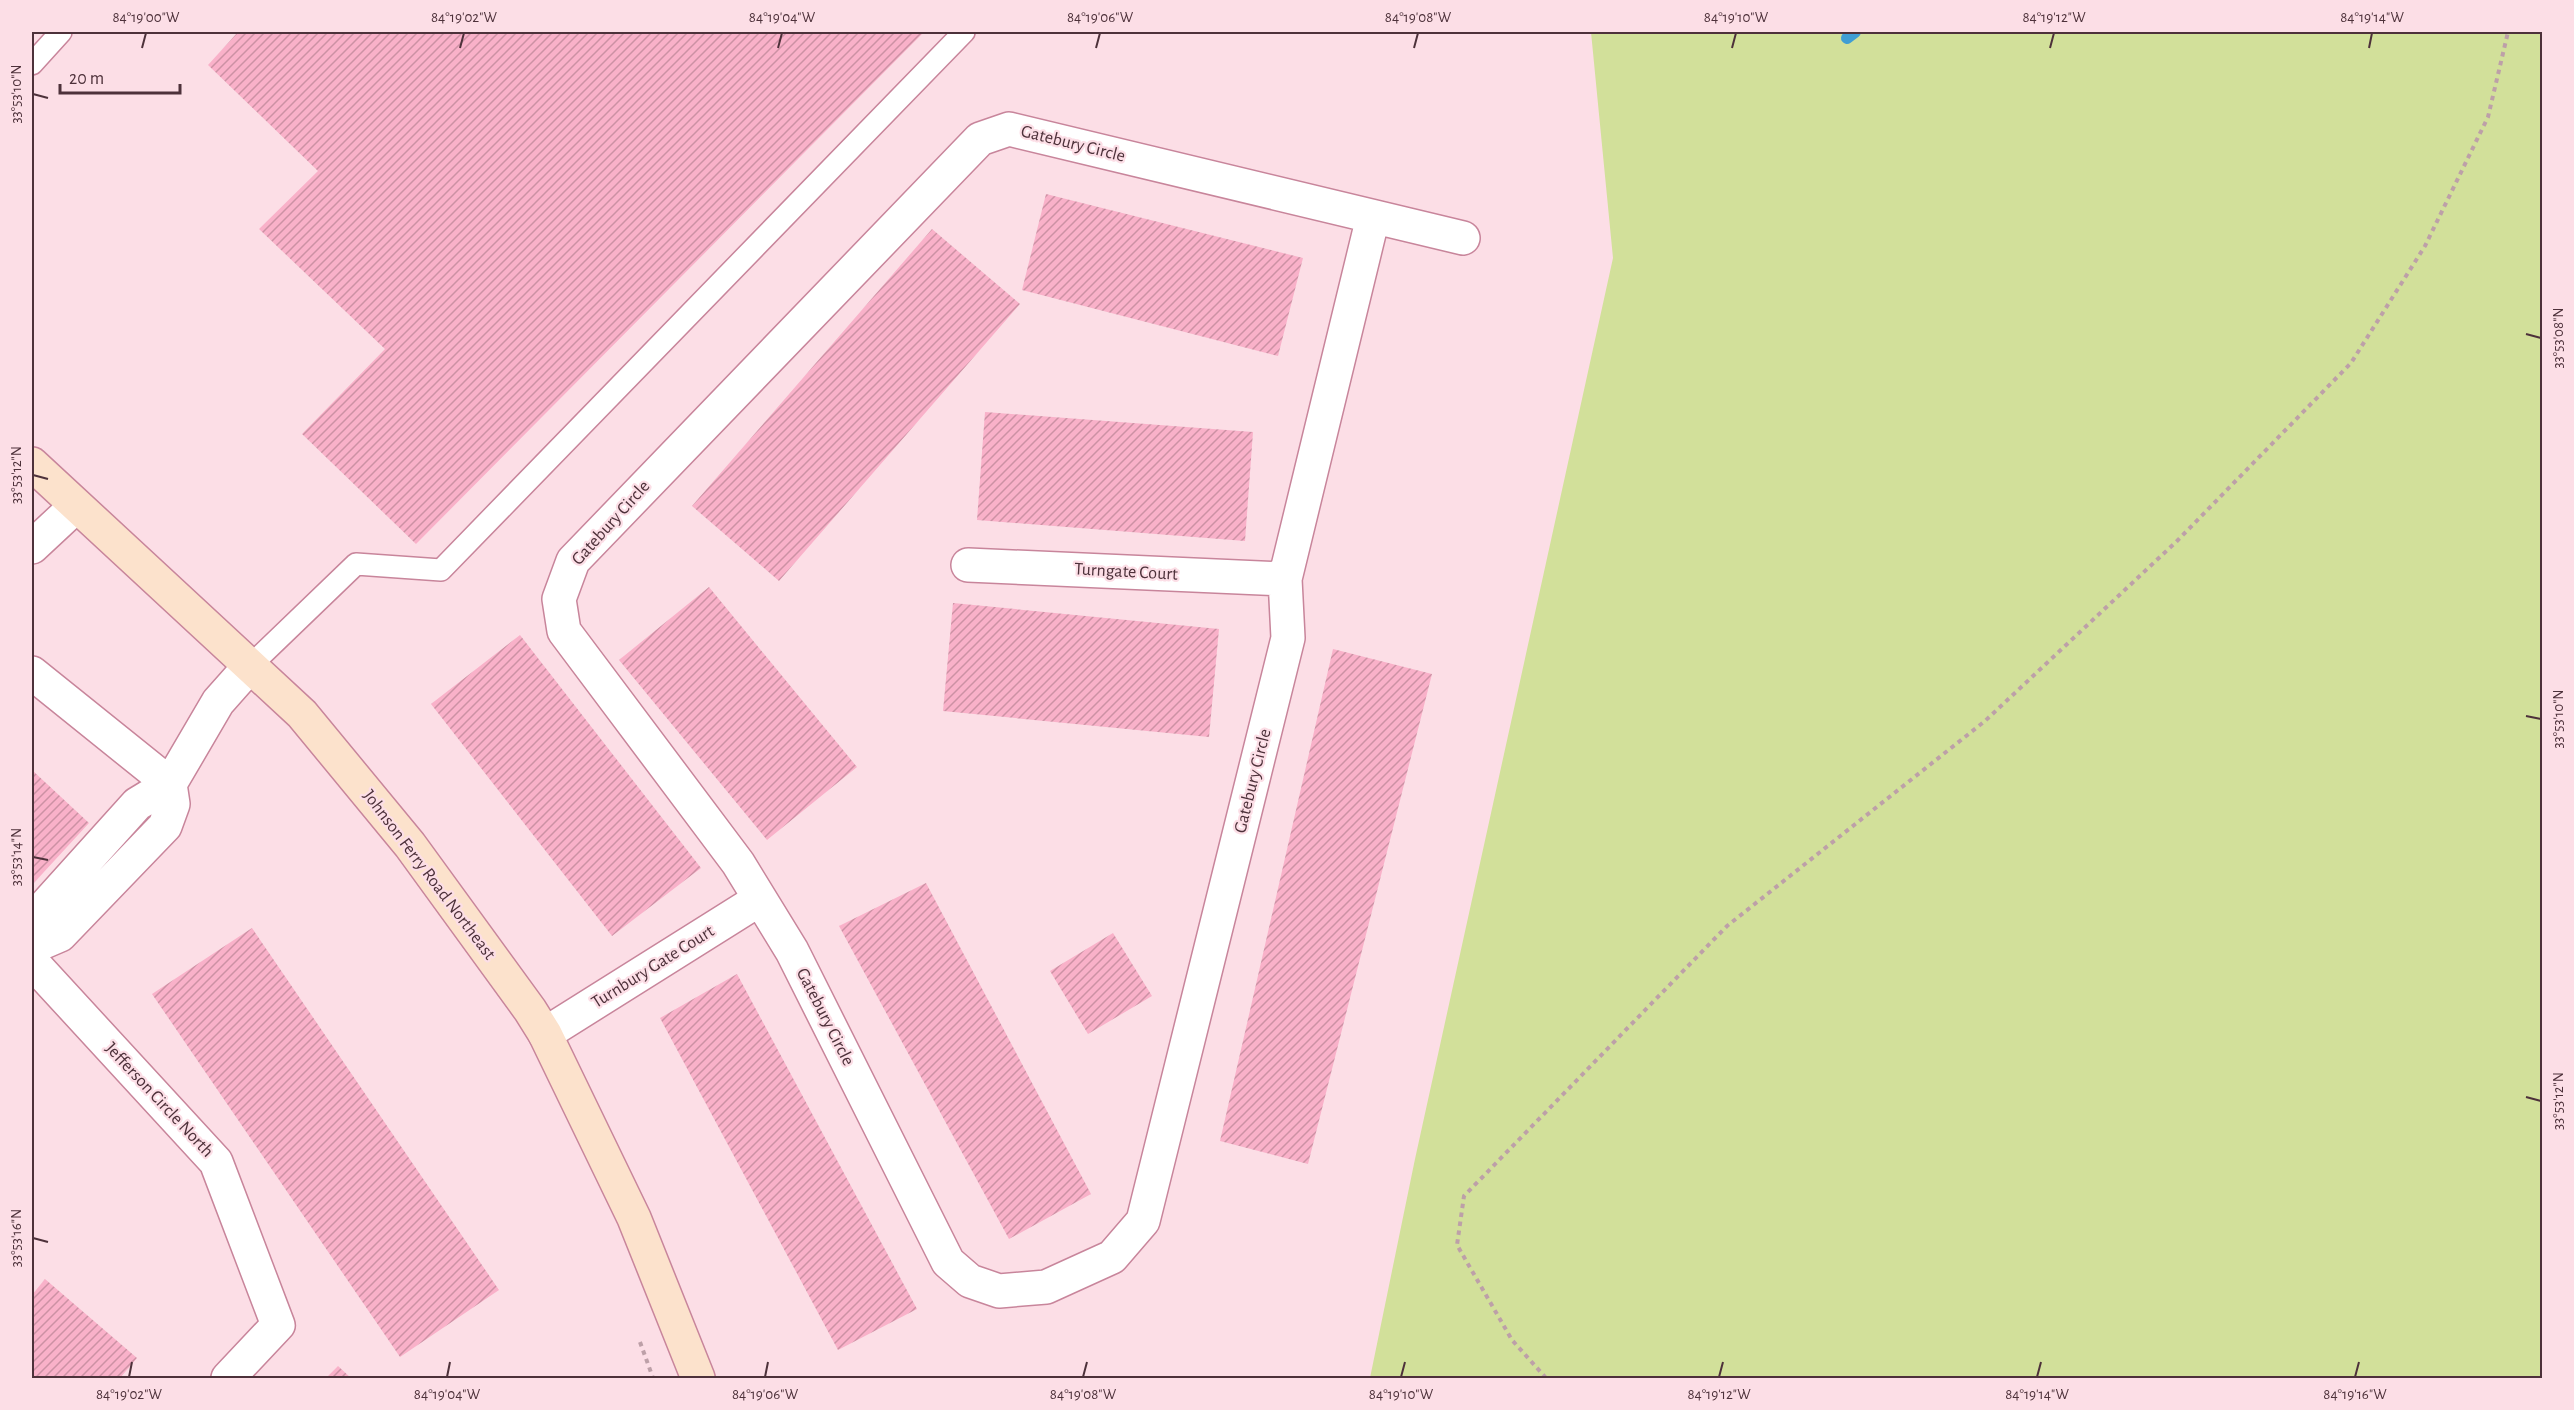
<svg xmlns="http://www.w3.org/2000/svg" width="2574" height="1410" viewBox="0 0 2574 1410" font-family="'Alegreya Sans',sans-serif">
	<defs>
		<pattern id="building-hatch" width="6" height="6" patternUnits="userSpaceOnUse" patternTransform="scale(1.5)"><rect width="6" height="6" fill="#f9b1c9"/><path d="M-1 1l2-2M0 6l6-6M5 7l2-2" fill="none" stroke="#cc91a4"/></pattern>
	</defs>
	<rect width="100%" height="100%" fill="#fcdee6"/>
	<!-- green -->
	<path fill="#d2e09a" d="M1591,32h951v1346h-1172l45,-219 198,-901z"/>
	<g fill="none" stroke-linecap="round" stroke-linejoin="round">
		<!-- stream -->
		<path stroke="#409ed4" stroke-width="12" d="M1847,38l8,-6"/>
	</g>
	<!-- building -->
	<path fill="url(#building-hatch)" d="M238,32h686l-508,512 -114,-110 83,-85 -126,-120 59,-58 -110,-106z
		M1046,194l257,64 -25,98 -256,-66z
		M932,229l88,75 -241,277 -87,-75z
		M985,412l268,20 -8,109 -268,-21z
		M709,587l148,180 -90,73 -148,-180z
		M953,603l266,26 -10,108 -266,-26z
		M520,635l181,233 -89,68 -181,-232z
		M1333,649l99,25 -124,490 -88,-23z
		M32,770l57,53 -57,62z
		M926,883l165,311 -82,45 -170,-313z
		M252,928l247,362 -99,67 -248,-363z
		M1113,933l39,63 -64,38 -38,-63z
		M737,974l180,335 -79,41 -178,-332z
		M45,1279l92,79 -17,20h-88v-83z
		M338,1366l13,12h-25z"/>
	<g fill="none" stroke-linecap="round" stroke-linejoin="round">
		<!-- service casing -->
		<g stroke="#c8859b" stroke-width="24">
			<path id="service" d="M32,64l29,-32
				M250,666l106,-102 85,6 523,-538"/>
		</g>
		<!-- minor casing -->
		<g stroke="#c8859b" stroke-width="36">
			<path id="minor" d="M1373,217l-88,362 3,59 -145,583 -31,36 -66,30 -47,4 -29,-10 -22,-19 -156,-311 -54,-88 -174,-232 -5,-32 14,-38 407,-422 29,-10 454,109
				M32,547l44,-41
				M968,565l317,14
				M32,673l138,111 3,20 -8,22 -105,109 -28,12
				M32,924l4,-8 101,-112 33,-20 48,-82 32,-36
				M32,962l184,200 62,163 -50,53
				M545,1034l215,-135"/>
		</g>
		<!-- secondary casing -->
		<g stroke="#c8859b" stroke-width="36">
			<path id="secondary" d="M32,464l270,250 108,131 120,165 15,24 89,184 64,160"/>
		</g>
		<!-- path -->
		<path stroke="#bda0a8" stroke-width="4" stroke-dasharray="4.5 4.5" stroke-linecap="butt" d="M640,1342l13,36
			M1546,1378l-34,-38 -55,-95 7,-49 263,-270 258,-205 192,-180 174,-178 74,-117 63,-129 20,-85"/>
		<!-- service -->
		<use href="#service" stroke="#fff" stroke-width="21"/>
		<!-- minor -->
		<use href="#minor" stroke="#fff" stroke-width="33"/>
		<!-- secondary -->
		<use href="#secondary" stroke="#fce2cc" stroke-width="33"/>
	</g>
	<!-- ticks -->
	<path fill="none" stroke="#4d313a" stroke-width="2" d="M142,48l4,-15M460,48l4,-15M778,48l4,-15M1096,48l4,-15M1414,48l4,-15M1732,48l4,-15M2050,48l4,-15M2369,48l3,-15M33,94l15,4M2526,334l15,4M33,475l15,4M2526,716l15,3M33,857l15,3M2526,1097l15,4M33,1238l15,4M129,1377l3,-15M447,1377l3,-15M765,1377l3,-15M1083,1377l4,-15M1401,1377l4,-15M1719,1377l4,-15M2037,1377l4,-15M2355,1377l4,-15"/>
	<g text-anchor="middle" dominant-baseline="central" stroke-width="4.5" stroke-linejoin="round" paint-order="stroke">
		<!-- street labels -->
		<g font-size="18" fill="#4d313a" stroke="#fcdee6">
			<text transform="translate(1073 144) rotate(14)">Gatebury Circle</text>
			<text transform="translate(611 523) rotate(-48)">Gatebury Circle</text>
			<text transform="translate(1126 572) rotate(3)">Turngate Court</text>
			<text transform="translate(1253 781) rotate(-76)">Gatebury Circle</text>
			<text transform="translate(429 875) rotate(53)">Johnson Ferry Road Northeast</text>
			<text transform="translate(653 967) rotate(-32)">Turnbury Gate Court</text>
			<text transform="translate(825 1017) rotate(63)">Gatebury Circle</text>
			<text transform="translate(159 1100) rotate(47)">Jefferson Circle North</text>
		</g>
	</g>
	<!-- border -->
	<rect width="2574" height="1410" fill="none" stroke="#fcdee6" stroke-width="66"/>
	<!-- scale -->
	<path d="M60 84v9h120v-9" fill="none" stroke="#4d313a" stroke-width="3"/>
	<text x="69" y="84" font-size="18" fill="#4d313a" stroke="#fcdee6" stroke-width="4.5" paint-order="stroke">20 m</text>
	<rect x="33" y="33" width="2508" height="1344" fill="none" stroke="#4d313a" stroke-width="2"/>
	<g font-size="15" text-anchor="middle" fill="#4d313a">
		<text x="146" y="22">84°19'00"W</text>
		<text x="464" y="22">84°19'02"W</text>
		<text x="782" y="22">84°19'04"W</text>
		<text x="1100" y="22">84°19'06"W</text>
		<text x="1418" y="22">84°19'08"W</text>
		<text x="1736" y="22">84°19'10"W</text>
		<text x="2054" y="22">84°19'12"W</text>
		<text x="2372" y="22">84°19'14"W</text>
		<text transform="translate(16 94) rotate(-90)" y="5">33°53'10"N</text>
		<text transform="translate(2558 338) rotate(-90)" y="5">33°53'08"N</text>
		<text transform="translate(16 475) rotate(-90)" y="5">33°53'12"N</text>
		<text transform="translate(2558 719) rotate(-90)" y="5">33°53'10"N</text>
		<text transform="translate(16 857) rotate(-90)" y="5">33°53'14"N</text>
		<text transform="translate(2558 1101) rotate(-90)" y="5">33°53'12"N</text>
		<text transform="translate(16 1238) rotate(-90)" y="5">33°53'16"N</text>
		<text x="129" y="1399">84°19'02"W</text>
		<text x="447" y="1399">84°19'04"W</text>
		<text x="765" y="1399">84°19'06"W</text>
		<text x="1083" y="1399">84°19'08"W</text>
		<text x="1401" y="1399">84°19'10"W</text>
		<text x="1719" y="1399">84°19'12"W</text>
		<text x="2037" y="1399">84°19'14"W</text>
		<text x="2355" y="1399">84°19'16"W</text>
	</g>
</svg>
